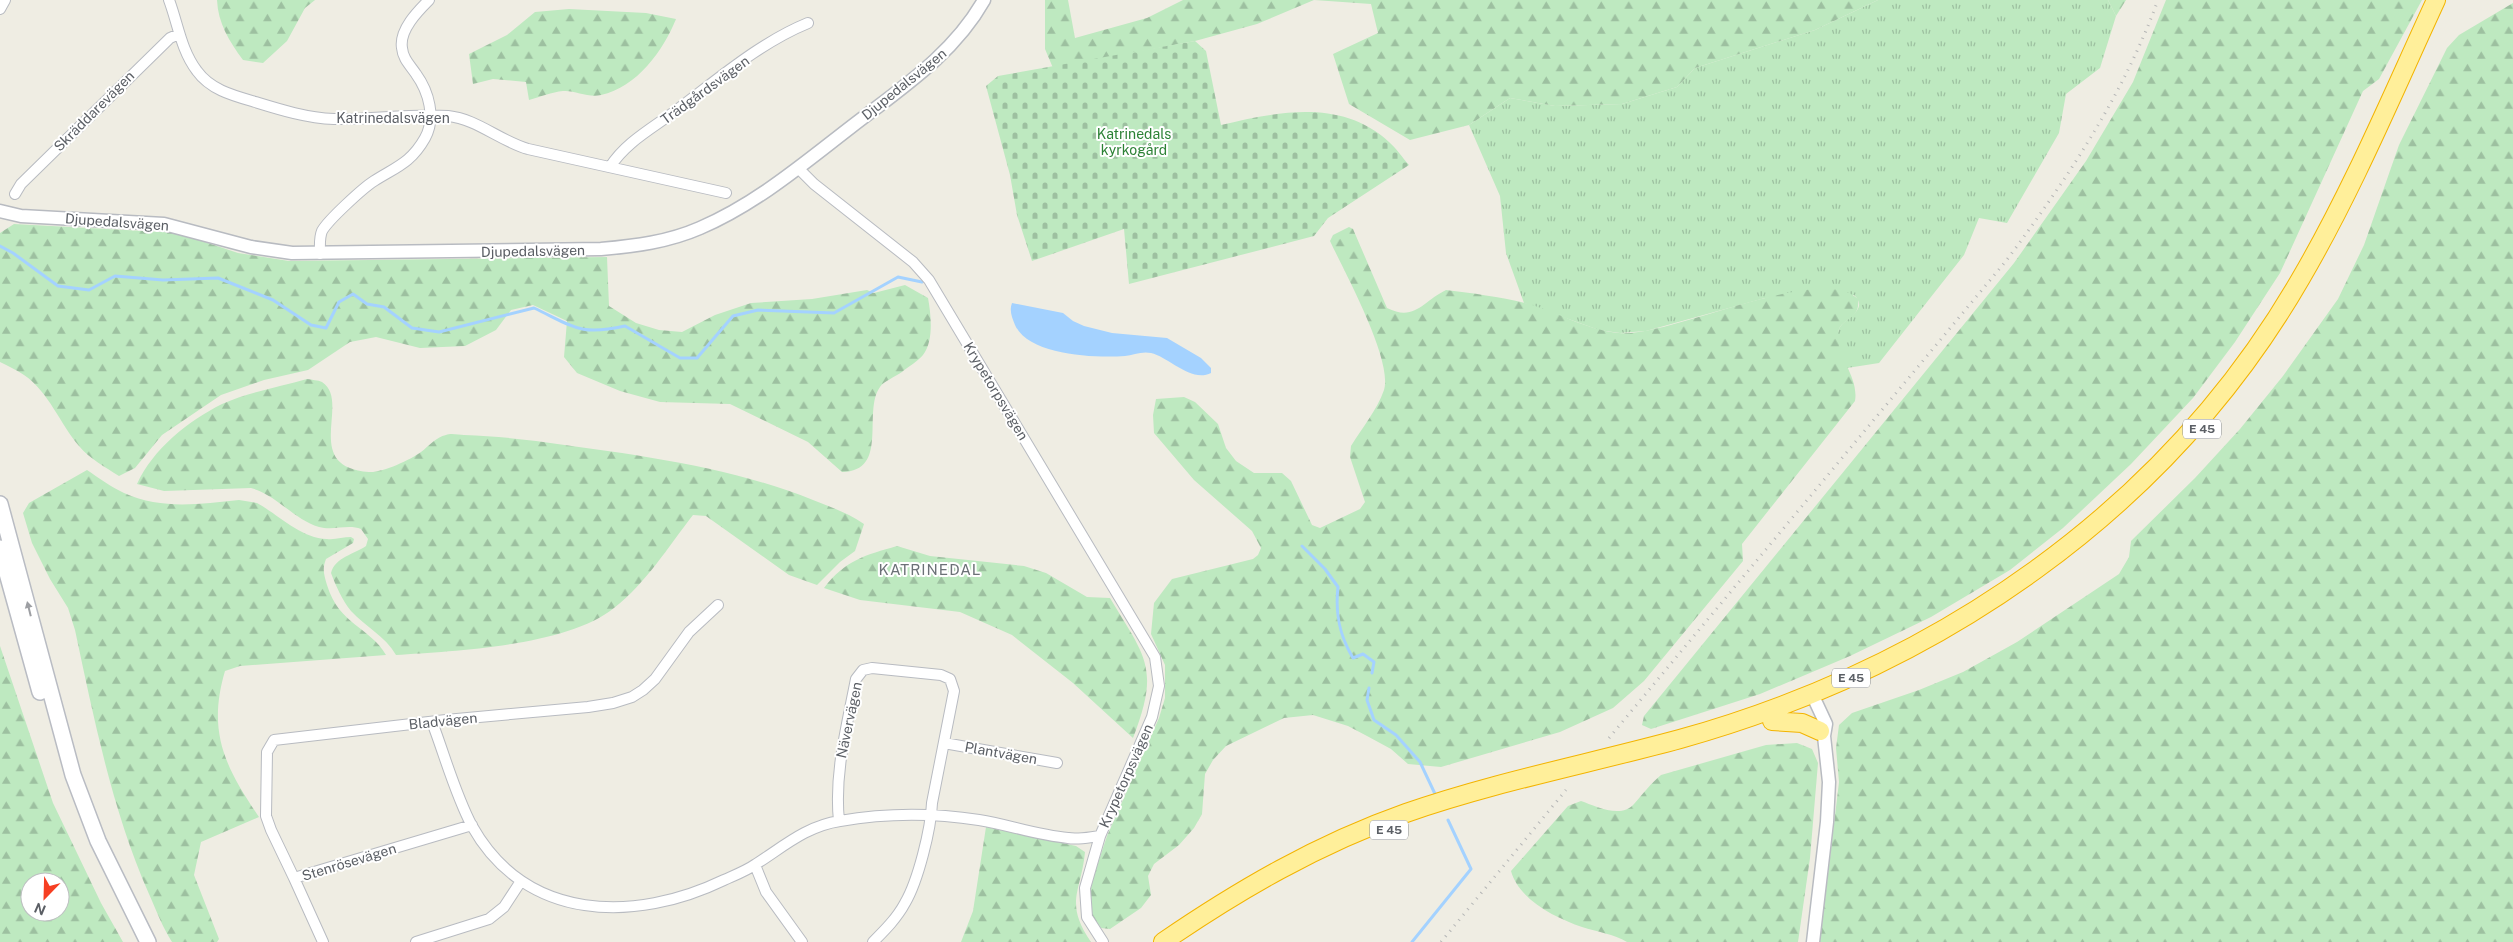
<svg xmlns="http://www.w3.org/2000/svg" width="2513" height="942" viewBox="0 0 2513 942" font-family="'Public Sans',sans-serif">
	<defs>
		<pattern id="grass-tufts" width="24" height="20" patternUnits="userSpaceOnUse" patternTransform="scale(1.25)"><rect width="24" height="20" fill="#bee9c0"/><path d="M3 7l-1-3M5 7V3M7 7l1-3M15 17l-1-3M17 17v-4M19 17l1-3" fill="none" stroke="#9dc0a0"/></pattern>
		<pattern id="forest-firs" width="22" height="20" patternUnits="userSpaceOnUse" patternTransform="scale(1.25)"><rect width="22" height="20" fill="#bee9c0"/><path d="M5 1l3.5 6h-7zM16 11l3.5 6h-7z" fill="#9dc0a0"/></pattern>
		<pattern id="cemetery-stones" width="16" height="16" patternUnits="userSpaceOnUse" patternTransform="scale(1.25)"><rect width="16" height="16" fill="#bee9c0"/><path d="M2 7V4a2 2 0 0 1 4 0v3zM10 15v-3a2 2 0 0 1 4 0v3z" fill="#9dc0a0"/></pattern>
	</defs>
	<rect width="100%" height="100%" fill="#efede3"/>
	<!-- grass -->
	<path fill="url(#grass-tufts)" d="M1878,0h230l8,16 -16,52 -34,26 -7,39 -52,90 -28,-5 -15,37 -85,108 -32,5c-5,-10 -13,-27 -8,-39 5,-11 31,-19 15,-34l-89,3 -119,33 -26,2 -21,-3 -75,-27 -18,-50 -6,-57 -31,-71 41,-27 45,8 67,-2 55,-17 18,-19 120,-38z"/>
	<!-- forest -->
	<path fill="url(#forest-firs)" fill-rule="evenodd" d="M217,0h98l-10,8 -18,33 -24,22 -20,-3c-14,-19 -25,-37 -26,-60z
		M1045,0h23l7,38 72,-20 36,-18h695l-63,30 -120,38 -18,19 -55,17 -67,2 -45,-8 -41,27 -59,15 -61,-36 -16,-50 45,-21 -7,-29 -57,-4 -57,24 -62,17 -142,27 -8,-19z
		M2108,0h18l-10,16z
		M2166,0h256l-43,79 -16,12 -83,182 -45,69 -42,56 -62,66 -68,64 -53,42 -79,47 -81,39 -90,38 -109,35 -9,-4 2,-9 370,-453 72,-102 47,-79z
		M2513,3v939h-693l19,-160 -3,-34 3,-23 13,-12 67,-23 44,-18 54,-30 102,-68 10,-17 2,-16 64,-63 45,-49 43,-53 55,-77 26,-54 35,-100 48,-97 12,-13z
		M569,9l77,4 30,6c-13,32 -39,68 -75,76 -13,3 -26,-5 -38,-4 -11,1 -23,6 -34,9l-3,-18 -33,-3 -20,5 -4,-30 38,-19 28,-23z
		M14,224l149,8 18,2 57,19 51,8 318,-4 2,49 27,17 23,7 23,2 33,-17 36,-12 61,-4 55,-9 7,3 31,-8 23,13c3,16 6,43 -5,57 -5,6 -15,12 -21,17 -7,5 -18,9 -22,15 -18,25 10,84 -38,85l-34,-30 -78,-38 -70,-2 -40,-11 -43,-18 -13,-16 3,-36 -34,-16 -22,5 -15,20 -31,16 -45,2 -44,-11 -26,5 -42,28 -44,10 -43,15 -59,40 -27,33 -16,8c-14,-9 -29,-17 -40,-30 -19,-22 -30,-54 -55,-71 -7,-5 -16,-9 -24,-13v-129z
		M1349,227l4,2 34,79c28,14 36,-7 59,-18 26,3 54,7 79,13 31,8 61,27 94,30 51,5 200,-71 239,-34 3,22 -19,18 -20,35 -1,24 21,43 17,67l-113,143 1,17 -99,120 -31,27 -53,24 -119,35 -33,-3 -17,-15 -24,-13 -19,-10 -35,-11 -29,3 -58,28 -13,14 -8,14 -3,40 -8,14 -15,17 -25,19 -6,12 3,19 -10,13 -31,21 -9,-1 -10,-14 -2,-18 5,-21 13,-39 52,-118 6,-20v-33l-14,-31 3,-31 18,-24 81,-20 5,-4 3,-7 -9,-17 -58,-51 -40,-47 -1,-18 3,-16 28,-2 11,5 23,22 8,24 10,13 18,12h28l9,8 21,44 8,3 40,-19 5,-7 -15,-45 1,-11c11,-18 26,-36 33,-56 9,-30 -39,-117 -54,-149l3,-6z
		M307,379c5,1 11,1 15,3 30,19 -22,85 47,90 13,1 41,-12 52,-20 8,-6 15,-15 25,-17 5,-2 13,0 18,0 25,1 48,3 72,6 93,13 190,24 277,59 18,7 35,13 51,24l-9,27 -15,11 -23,23 -28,-10 -83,-59 -13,-1c-25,32 -47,68 -79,93 -47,38 -158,43 -218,47 -11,-19 -30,-28 -45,-44 -9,-11 -15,-25 -20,-38 4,-16 24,-19 35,-27l2,-7 -7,-10c-13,-5 -28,2 -42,-2 -26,-8 -42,-32 -68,-39l-87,3 -27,-7c16,-35 51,-63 85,-80 26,-12 58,-17 85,-25z
		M87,470c12,8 24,17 37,23 38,17 75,11 115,7l18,3c22,12 43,35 70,36 8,1 16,-2 24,-2l3,2 -1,4 -27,16c-4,10 -2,16 1,26 12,40 43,42 59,70l-146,11 -15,5c-18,61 0,96 34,146l-58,25 -7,33 25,64 -2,3h-45c-9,-14 -16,-32 -23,-48 -37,-84 -55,-175 -74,-264l-7,-22 -18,-29 -18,-36 -9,-30 6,-10z
		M897,546l33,10 94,10 22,7 41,24 23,1c36,60 50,70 23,140l-60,-55 -61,-48 -52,-23 -100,-12 -36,-12c21,-28 42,-33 73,-42z
		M0,646l53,157 48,100 22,39h-123zM30,882h30v30h-30z
		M1797,743l15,6 6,14 -8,95 -12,84h-171c-13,-8 -30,-10 -45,-15 -26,-9 -63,-27 -71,-56l57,-65 13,-5c14,5 40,18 53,3 9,-10 16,-20 27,-29l105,-30z
		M986,827l90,19 9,6c-4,41 -21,50 6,90h-130l12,-31z"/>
	<!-- cemetery -->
	<path fill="url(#cemetery-stones)" d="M1195,41l11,10 15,74c56,-13 120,-27 168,17 7,6 13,15 20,23l-81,53 -14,18 -185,48 -5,-55 -92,32 -15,-46 -7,-40 -24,-89 12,-10z"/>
	<!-- water -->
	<path fill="#a4d2ff" d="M1012,303l51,10 10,8 11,5 28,7 55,5 34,20 10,10v5c-20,10 -42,-16 -60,-20 -9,-2 -18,2 -26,3 -29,2 -96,0 -110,-31 -3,-7 -6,-15 -3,-22z"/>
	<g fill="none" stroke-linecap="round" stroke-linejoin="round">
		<!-- stream -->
		<path stroke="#a4d2ff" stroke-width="3" d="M0,246l13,7 45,33 31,4 26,-14 48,4 55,-2 55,22 38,25 15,3 13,-26 14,-8 14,10 17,3 28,21 27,4 95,-24c40,19 46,28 91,18l55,32h17l36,-42 25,-6 76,3 64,-36 24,5
			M1302,546l23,23 13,18c-3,26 1,48 15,71l10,-4 11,8 -2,11
			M1369,688l-2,12 7,20 22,15 24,27 16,34
			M1412,942l59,-73 -23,-49"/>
		<!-- minor casing -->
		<g stroke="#b8bbc1" stroke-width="12">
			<path id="minor" d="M169,0c9,24 12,50 28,71 13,18 34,24 55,30 26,8 54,17 82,18 38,1 76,-6 114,-3 29,3 52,25 80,33l198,44
				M0,9l5,-9
				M610,167c15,-24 41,-38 64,-55 42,-31 85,-69 134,-89
				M798,168l16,16 99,78 16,18 226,377 4,29 -7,31 -52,119 -15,52 2,29 16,25
				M15,194l6,-10 149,-146 9,-4
				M320,254c0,-8 -1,-16 2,-23 6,-11 41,-43 52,-50 22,-14 37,-18 51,-43 11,-20 4,-46 -9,-64 -6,-9 -13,-15 -14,-26 -3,-18 16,-37 27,-48
				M432,722c13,34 23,72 40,104 54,96 163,97 252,54 11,-5 22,-9 32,-16 27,-17 50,-38 84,-43 45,-8 94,-8 139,-1 30,5 59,15 89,18 10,2 22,-1 32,-2
				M944,743l113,20
				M839,821c-5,-48 8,-95 17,-142l7,-9 9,-2 69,7 9,4 4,12 -22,112c-1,26 -14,78 -27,100 -8,15 -20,27 -32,39
				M755,865l11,27 36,50
				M294,878l-23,-48 -5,-14 1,-64 7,-12 172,-20 142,-13 25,-4 19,-6 11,-7 12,-11 34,-47 29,-27
				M323,942l-29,-64 178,-53
				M416,942l73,-23 15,-12 17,-26"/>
		</g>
		<!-- tertiary casing -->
		<g stroke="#b8bbc1" stroke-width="15">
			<path id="tertiary" d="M0,211l21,5 143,8 87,23 41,6 309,-4c34,-3 67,-7 99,-21 56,-24 103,-64 151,-101 49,-38 102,-72 133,-127
				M1812,694l14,30 -2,12 5,46 -2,40 -14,120"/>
		</g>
		<!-- secondary casing -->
		<g stroke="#b9bcc3" stroke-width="18">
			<path id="secondary" d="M0,504l73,271 25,66 50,101
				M0,548l40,144"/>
		</g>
		<!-- trunk casing -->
		<g stroke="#f3b400" stroke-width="20">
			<path id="trunk" d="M1772,721l30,2 18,8
				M1163,942c76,-52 155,-98 243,-129 89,-31 182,-49 274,-74 257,-72 486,-227 621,-461 52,-89 92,-185 135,-278"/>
		</g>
		<!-- minor -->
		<use href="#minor" stroke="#fff" stroke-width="10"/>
		<!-- tertiary -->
		<use href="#tertiary" stroke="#fff" stroke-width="12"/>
		<!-- secondary -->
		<use href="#secondary" stroke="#fff" stroke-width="15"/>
		<!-- trunk -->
		<use href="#trunk" stroke="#ffef9a" stroke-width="18"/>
		<!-- rail -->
		<path stroke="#b5b6b6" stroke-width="3" stroke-dasharray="1 6" stroke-linecap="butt" d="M1609,738l397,-477c61,-82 117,-165 152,-261
			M1441,942l125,-152"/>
	</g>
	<!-- one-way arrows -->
	<defs><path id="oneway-solid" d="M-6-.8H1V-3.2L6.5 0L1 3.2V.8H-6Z" transform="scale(1.25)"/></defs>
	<use fill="#9d9fa3" href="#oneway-solid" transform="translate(29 609) rotate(-104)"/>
	<g text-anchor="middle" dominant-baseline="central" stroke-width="4" stroke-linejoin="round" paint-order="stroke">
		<!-- shield labels -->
		<g fill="#fff" stroke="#8c8f93" stroke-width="1">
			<rect x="2183" y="419.5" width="38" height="19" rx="4"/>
			<rect x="1832" y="668.5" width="38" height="19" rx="4"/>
			<rect x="1370" y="820.5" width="38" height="19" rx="4"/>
		</g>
		<g font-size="12" font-weight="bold" fill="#5b5f65">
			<text x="2202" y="429">E 45</text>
			<text x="1851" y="678">E 45</text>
			<text x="1389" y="830">E 45</text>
		</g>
		<!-- street labels -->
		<g font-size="14" fill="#5b5f65" stroke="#fff">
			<text transform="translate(904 84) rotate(-39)">Djupedalsvägen</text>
			<text transform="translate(705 90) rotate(-36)">Trädgårdsvägen</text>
			<text transform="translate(94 111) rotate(-45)">Skräddarevägen</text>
			<text x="393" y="118">Katrinedalsvägen</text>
			<text transform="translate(117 222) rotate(4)">Djupedalsvägen</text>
			<text transform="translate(533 251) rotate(-1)">Djupedalsvägen</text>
			<text transform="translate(996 391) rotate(59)">Krypetorpsvägen</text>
			<text transform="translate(849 720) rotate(-78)">Nävervägen</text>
			<text transform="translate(443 721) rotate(-6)">Bladvägen</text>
			<text transform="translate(1001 753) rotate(10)">Plantvägen</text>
			<text transform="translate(1126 776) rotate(-66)">Krypetorpsvägen</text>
			<text transform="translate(349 862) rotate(-17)">Stenrösevägen</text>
		</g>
		<!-- park labels -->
		<g font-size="14" fill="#2d8236" stroke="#fff">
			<text x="1134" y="134">Katrinedals<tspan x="1134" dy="16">kyrkogård</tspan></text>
		</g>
		<!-- neighbourhood labels -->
		<g font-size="15" letter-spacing="1" fill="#6c7177" stroke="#fff">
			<text x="930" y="569">KATRINEDAL</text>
		</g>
	</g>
	<!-- north arrow -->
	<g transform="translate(45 897) rotate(203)"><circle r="24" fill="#ffffff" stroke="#bdbfc1"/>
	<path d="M0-4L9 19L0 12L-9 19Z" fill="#f63f22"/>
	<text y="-8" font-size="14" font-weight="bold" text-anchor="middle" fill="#5b5f65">N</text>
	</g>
</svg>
